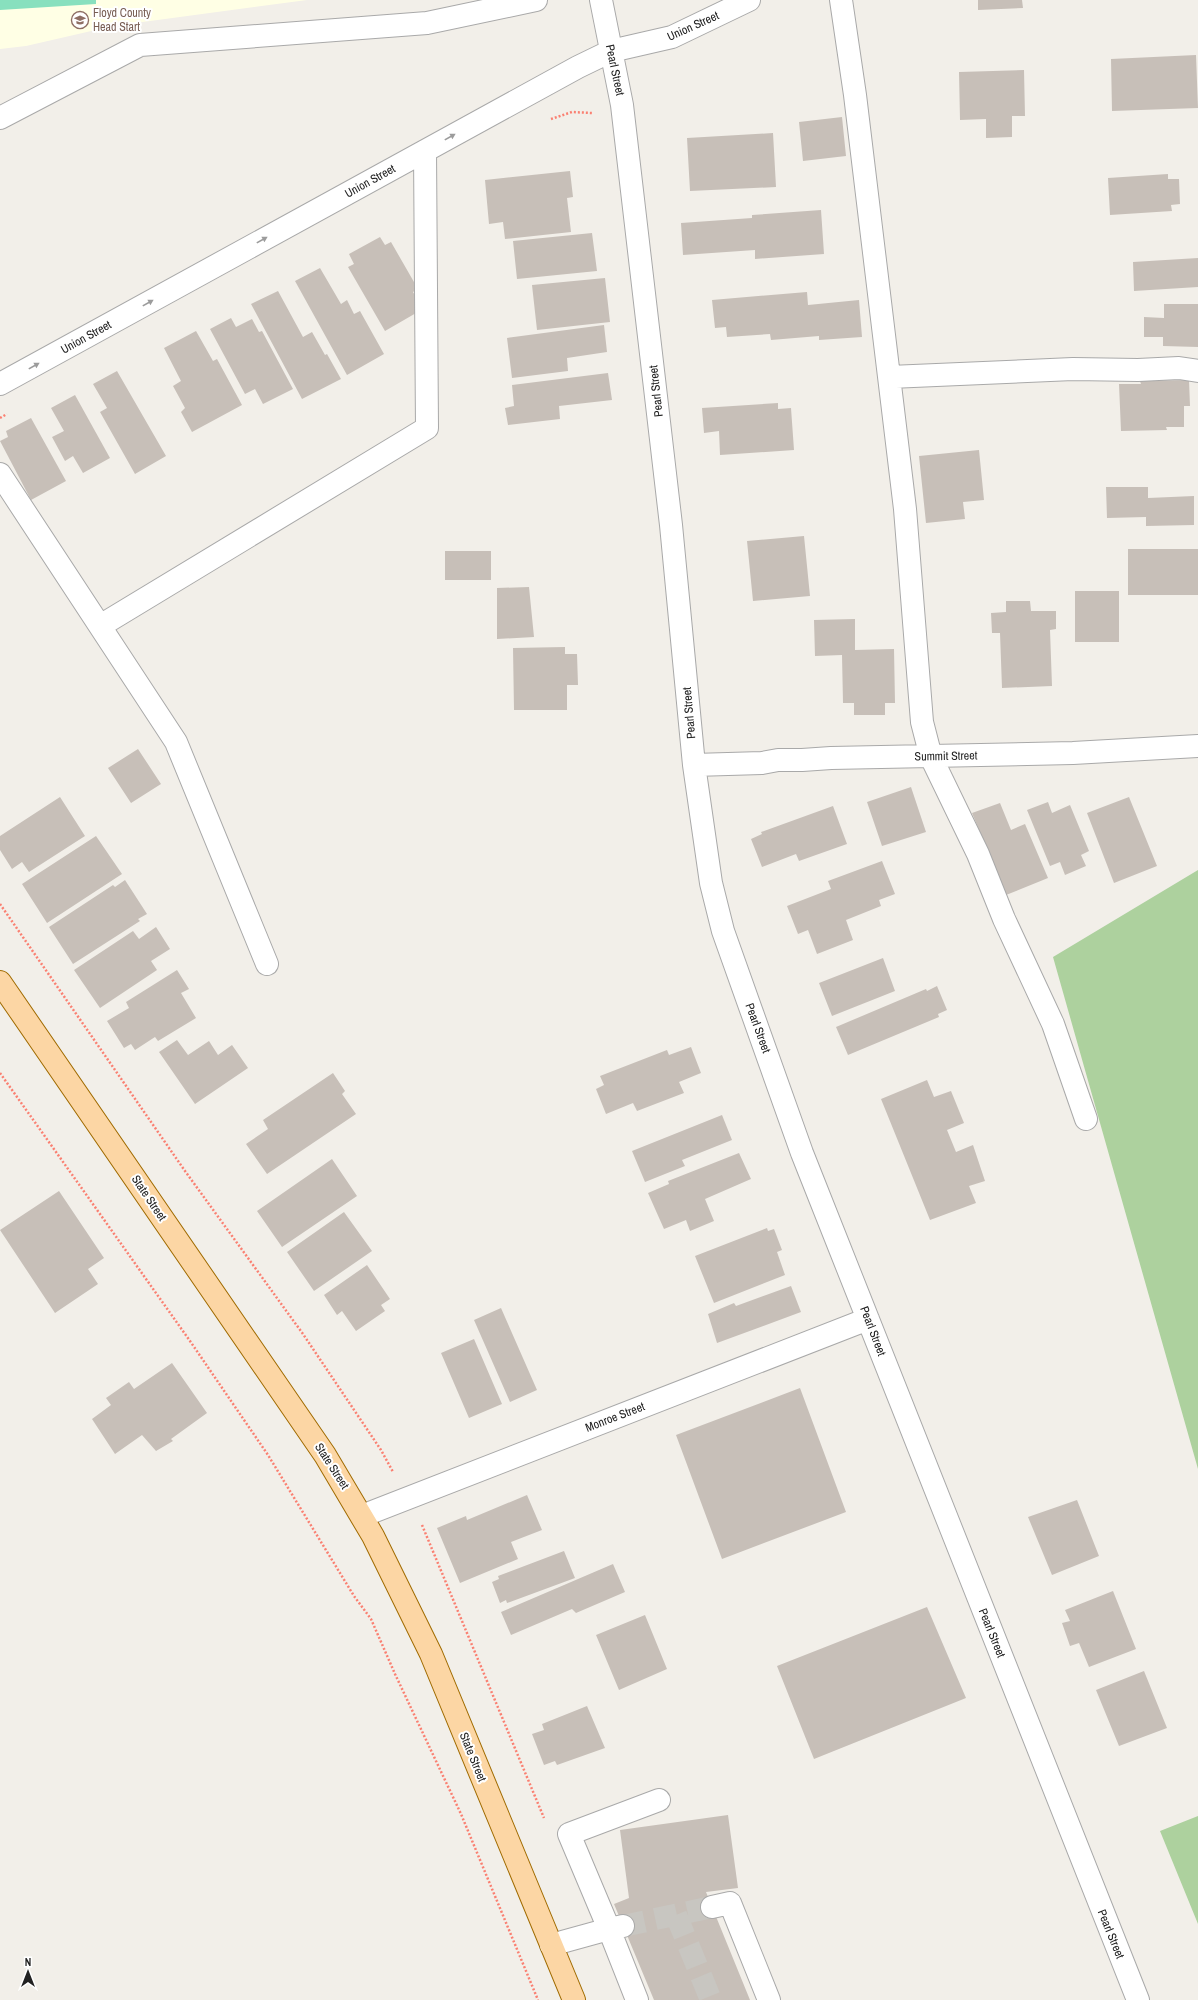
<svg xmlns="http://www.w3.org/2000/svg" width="1198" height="2000" viewBox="0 0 1198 2000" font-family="'Archivo Narrow',sans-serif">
	<rect width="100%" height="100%" fill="#f2efe9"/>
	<!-- education -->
	<path fill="#ffffe5" d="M0,0h307l-194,26 -87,20 -26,3z"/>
	<!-- forest -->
	<path fill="#add19e" d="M1198,870v599l-145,-512z
		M1198,1816v108l-38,-93z"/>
	<!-- pitch -->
	<path fill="#88e0be" d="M0,0h96v4l-96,6z"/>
	<!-- building -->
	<path fill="#c7bfb8" d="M978,0h44l1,8 -45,2z
		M1196,55l2,53 -86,3 -1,-52z
		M1024,70l1,46h-13v21l-26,1v-19l-26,1 -1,-48z
		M842,117l4,39 -43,5 -4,-39z
		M773,133l3,54 -86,4 -3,-53z
		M570,171l3,26 -6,1 4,34 -66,7 -2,-17 -14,2 -4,-44z
		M1168,174v5h11l1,25 -9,1 1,6 -62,4 -2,-37z
		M821,210l3,44 -69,5v-9l-72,5 -2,-32 71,-5v-3z
		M592,233l5,38 -80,8 -4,-38z
		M380,237l5,8 6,-3 27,47 -5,3 10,17 -38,22 -37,-64 6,-3 -5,-10z
		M1198,258v29l-64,4 -1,-29z
		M320,268l21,36 6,-4 7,14 6,-3 24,43 -37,21 -52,-94z
		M605,278l5,44 -73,8 -5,-45z
		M278,291l25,46 9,-5 13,23 2,-1 14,25 -39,20 -51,-95z
		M807,292l1,13 51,-5 3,37 -43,3v-4l-48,4 -1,-6 -43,3 -1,-10 -11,1 -3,-28z
		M1164,304h34v43l-35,-1v-9h-19v-20l20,1z
		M231,318l5,9 16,-8 7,13 3,-1 31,58 -30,15 -8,-15 -10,5 -35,-65z
		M604,325l3,27 -40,6 1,13 -56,7 -5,-40z
		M196,331l17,30 4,-2 25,46 -50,27 -11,-20 4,-4 -12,-22 8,-5 -17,-33z
		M117,371l49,85 -31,18 -35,-62 7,-4 -14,-24z
		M608,373l4,27 -53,6 1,13 -52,6 -3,-17 9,-2 -2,-21z
		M1189,380l1,26h-6v21h-18l1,3 -46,1 -2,-47h22l-1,-3z
		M75,395l35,63 -27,15 -10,-17 -8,5 -13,-24 12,-6 -13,-23z
		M778,403v6l13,-1 3,42 -74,5 -1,-24 -15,2 -2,-25z
		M31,418l35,63 -35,19 -31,-59 8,-4 -2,-6z
		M979,450l5,50 -21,2 2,17 -39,4 -7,-67z
		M1106,487h42v11l46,-2v29l-48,1v-9l-39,1z
		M804,536l6,60 -57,5 -6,-60z
		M1128,549h70v46h-70z
		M445,551h46v29h-46z
		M529,587l5,50 -37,2v-51z
		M1075,591h44v51h-44z
		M1006,601h24l1,10h25v18l-6,1 2,56 -50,2 -2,-55h-8l-1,-20 15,-1z
		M855,619v31l39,-1 1,54h-10v12h-31v-12h-11l-1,-48 -27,1 -1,-36z
		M565,647v7h12l1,31h-11v25h-53l-1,-62z
		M138,749l23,35 -30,19 -23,-35z
		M911,787l15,45 -44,14 -15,-44z
		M60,797l25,39 -56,36 -7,-10 -10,7 -12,-19v-14z
		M1129,797l28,69 -43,17 -27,-70z
		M1048,802l4,11 18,-8 19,46 -8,4 5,11 -21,9 -5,-13 -10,4 -23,-56z
		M1000,803l11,27 14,-6 23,54 -42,17 -34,-82z
		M833,806l14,38 -48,17 -3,-7 -34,13 -11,-28 11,-5 -1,-2z
		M96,836l26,38 -75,49 -25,-39z
		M882,861l13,33 -16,6 2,6 -35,14 7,20 -36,14 -9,-24 -10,4 -11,-28 44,-17 -3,-8z
		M125,880l22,34 -9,5 2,2 -67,43 -24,-37 64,-42 2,2z
		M156,927l14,22 -19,12 6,9 -57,38 -26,-38 59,-39 6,8z
		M883,958l12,33 -63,25 -13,-33z
		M177,970l12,19 -8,4 15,25 -38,23 -3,-4 -20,13 -4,-6 -7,4 -17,-27 22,-13 -3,-6z
		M937,986l10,24 -9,4 1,3 -91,38 -12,-28 90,-38 1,2z
		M177,1040l11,15 21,-14 9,14 14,-10 16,23 -53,36 -36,-52z
		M691,1047l10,26 -22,9 5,11 -47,18 -4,-8 -27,11 -10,-25 8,-4 -4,-9 67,-26 2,5z
		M333,1073l12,18 -3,3 14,20 -89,60 -21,-30 22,-15 -5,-9z
		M927,1080l7,17 17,-6 13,32 -17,7 9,22 17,-7 12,36 -16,5 7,17 -46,17 -49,-121z
		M722,1115l10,25 -50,20 3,6 -40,16 -13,-31z
		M739,1153l12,26 -46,20 9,22 -24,10 -4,-11 -22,9 -16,-36 21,-9 -1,-3z
		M332,1159l25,37 -75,51 -25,-36z
		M59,1191l45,67 -16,11 10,15 -43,29 -55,-83z
		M344,1212l28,39 -58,40 -27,-39z
		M767,1228l1,3 6,-2 8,21 -5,2 8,23 -71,28 -19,-47z
		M367,1265l23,34 -9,6 4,6 -29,20 -14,-20 -5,4 -13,-20z
		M791,1286l10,26 -84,31 -9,-29 26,-11 2,3z
		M501,1308l36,82 -27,12 -36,-82z
		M474,1339l28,65 -33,14 -28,-65z
		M172,1363l35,50 -36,26 2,2 -17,10 -14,-16 -27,19 -23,-35 19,-14 -5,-7 23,-16 5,7z
		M800,1388l46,124 -124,47 -46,-124z
		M527,1495l15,35 -31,12 7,17 -58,24 -23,-55 29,-12 1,4z
		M1077,1500l22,56 -47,19 -24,-58z
		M564,1551l11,27 -68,25 -1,-3 -6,3 -8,-21 7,-3 -1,-3z
		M613,1564l12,28 -49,21 -4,-4 -61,26 -10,-23z
		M1113,1591l23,58 -47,18 -10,-24 -9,3 -8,-23 8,-2 -5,-11z
		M927,1607l39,91 -152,61 -37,-93z
		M645,1615l22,54 -48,21 -23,-55z
		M1144,1671l23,57 -48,18 -23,-56z
		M587,1706l18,42 -48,17 -2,-4 -11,4 -12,-31 12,-4 -2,-6z
		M728,1815l10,73 -32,4 44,108h-96l-40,-96 15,-6 -9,-68z"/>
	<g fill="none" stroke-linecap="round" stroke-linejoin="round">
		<!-- minor-tunnel -->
		<path stroke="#c8c6c1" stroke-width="22" stroke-dasharray="22 11" stroke-linecap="butt" d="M676,1915l35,85
			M623,1926l89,-19"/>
		<!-- minor casing -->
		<g stroke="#a9a9a9" stroke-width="24">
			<path id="minor" d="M601,0l21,105 49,420 23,240 17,118 12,48 79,222 336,847
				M841,0l14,95 50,414 17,213 9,35 47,97 26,65 49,105 33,95
				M0,118l140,-73 287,-22 109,-23
				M890,377l183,-8 65,1 41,-2 19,3
				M0,384l578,-317 33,-16 61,-14 77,-37
				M0,474l176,268 91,222
				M100,626l327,-198 -2,-277
				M694,765l68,-2 16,-3h24l29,-2 242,-5 125,-7
				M362,1516l506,-197
				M712,1907l18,-4 39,97
				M623,1926l-14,3 -40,-95 90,-34
				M551,1945l58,-16 28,71"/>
		</g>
		<!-- major casing -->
		<g stroke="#a06b00" stroke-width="24">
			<path id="major" d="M0,982l325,473 48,81 58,118 143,346"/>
		</g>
		<!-- path -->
		<path stroke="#fa8072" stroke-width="2.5" stroke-dasharray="2 2" stroke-linecap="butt" d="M551,119l21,-7 20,1
			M0,418l7,-4
			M0,904l185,267 118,163 78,116 12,22
			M0,1073l190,268 78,114 86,141 17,23 24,55 66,140 77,186
			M422,1525l122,293"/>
		<!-- minor -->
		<use href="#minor" stroke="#fff" stroke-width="22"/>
		<!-- major -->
		<use href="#major" stroke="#fcd6a4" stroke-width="22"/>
	</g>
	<!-- one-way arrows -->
	<defs><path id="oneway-solid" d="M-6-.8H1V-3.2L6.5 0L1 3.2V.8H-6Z"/></defs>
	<g fill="#9c9c9c">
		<use href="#oneway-solid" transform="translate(450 137) rotate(-29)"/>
		<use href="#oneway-solid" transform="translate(262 240) rotate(-29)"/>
		<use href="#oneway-solid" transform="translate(148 303) rotate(-29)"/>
		<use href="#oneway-solid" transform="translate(34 366) rotate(-29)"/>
	</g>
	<!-- icons -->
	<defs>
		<g id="school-ring" transform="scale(0.9)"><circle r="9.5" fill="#fff" stroke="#8d6e63" stroke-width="1.5"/><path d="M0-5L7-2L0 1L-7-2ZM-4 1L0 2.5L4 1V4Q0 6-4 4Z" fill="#8d6e63"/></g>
	</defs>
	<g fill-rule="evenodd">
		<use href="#school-ring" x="80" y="20"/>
	</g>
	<g text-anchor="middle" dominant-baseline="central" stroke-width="4" stroke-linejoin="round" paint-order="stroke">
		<!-- education labels -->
		<g font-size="12" fill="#785e54" stroke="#fff" text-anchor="start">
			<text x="93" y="13">Floyd County<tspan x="93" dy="14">Head Start</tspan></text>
		</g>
		<!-- street labels -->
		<g font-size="12" fill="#222" stroke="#fff">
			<text transform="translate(693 26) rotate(-24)">Union Street</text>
			<text transform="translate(615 70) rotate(78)">Pearl Street</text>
			<text transform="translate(370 181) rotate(-29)">Union Street</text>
			<text transform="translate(86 337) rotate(-29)">Union Street</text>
			<text transform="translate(656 391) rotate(-96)">Pearl Street</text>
			<text transform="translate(689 713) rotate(-95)">Pearl Street</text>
			<text transform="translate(946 756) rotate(-1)">Summit Street</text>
			<text transform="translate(758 1028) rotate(70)">Pearl Street</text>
			<text transform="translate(149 1198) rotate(56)">State Street</text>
			<text transform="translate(873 1331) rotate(69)">Pearl Street</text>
			<text transform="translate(615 1417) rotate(-21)">Monroe Street</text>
			<text transform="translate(332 1466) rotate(57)">State Street</text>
			<text transform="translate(992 1633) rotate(68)">Pearl Street</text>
			<text transform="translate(473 1757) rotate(68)">State Street</text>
			<text transform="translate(1111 1934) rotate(68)">Pearl Street</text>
		</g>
	</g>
	<!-- north arrow -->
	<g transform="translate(28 1972)" stroke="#ffffff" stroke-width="3" paint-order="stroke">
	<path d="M0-3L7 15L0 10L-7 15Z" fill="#222222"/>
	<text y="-6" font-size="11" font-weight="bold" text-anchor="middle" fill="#222222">N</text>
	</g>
</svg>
